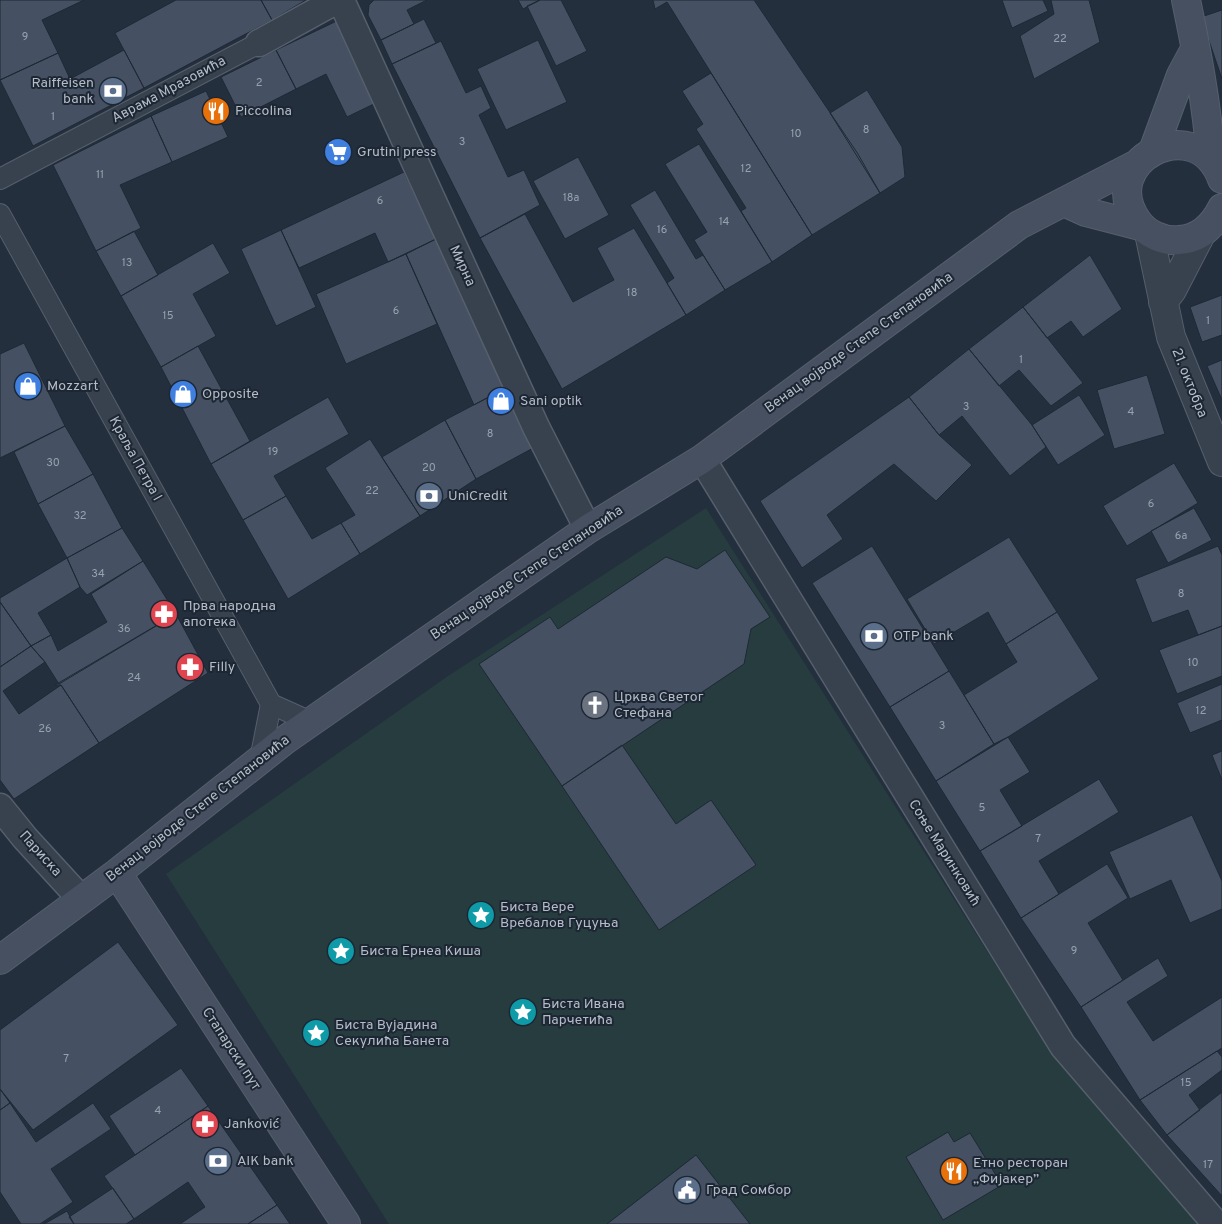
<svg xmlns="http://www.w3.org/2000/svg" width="1222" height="1224" viewBox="0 0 1222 1224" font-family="Overpass,sans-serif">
	<rect width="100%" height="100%" fill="#242f3e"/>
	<!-- green -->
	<path fill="#263c3f" d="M706,508l333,525 160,191h-449l-54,-69 -89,69h-218l-223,-350 282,-198z"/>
	<!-- building -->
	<path fill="#455162" stroke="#1f2835" d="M0,0h84l-42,20 16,33 -58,27z
		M176,0h85l11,20 -128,68 -29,-55z
		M261,0h45l-34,20z
		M374,0h53l-20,10 7,14 -33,16 -13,-25 1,-10z
		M518,0h22l-17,9z
		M540,0h21l26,51 -31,15 -29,-60z
		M653,0h101l104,154 22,39 -68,42 -145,-233 -12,7z
		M1002,0h41l5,11 -36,17z
		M1051,0h38l11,42 -66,37 -14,-43 34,-22z
		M1222,10v69l-21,-62z
		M343,18l39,82 -35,17 -21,-43 -30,15 -20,-39z
		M424,19l12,24 -44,21 -11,-24z
		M538,40l29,62 -61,28 -29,-61z
		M441,41l25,52 15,-7 10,22 -12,7 29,62 16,-7 16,35 -60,33 -88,-174z
		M124,50l20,38 -111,58 -33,-66 58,-27 12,26z
		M276,50l20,39 -55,28 -20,-40z
		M711,73l101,162 -40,27 -31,-51 5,-3 -50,-79 7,-5 -21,-33z
		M867,90l35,57 3,30 -25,16 -50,-80z
		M206,91l22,46 -56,25 -21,-46z
		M151,116l21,46 -52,23 21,43 -45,23 -43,-86z
		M699,144l73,118 -47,28 -31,-50 13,-8 -42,-68z
		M578,157l31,58 -44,24 -32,-58z
		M404,172l32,67 -48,23 -13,-29 -76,35 -18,-38z
		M655,190l41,69 7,-4 22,35 -39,25 -19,-32 7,-5 -44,-73z
		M525,214l48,88 41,-22 -17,-32 37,-20 52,87 -124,74 -82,-151z
		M281,230l35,77 -40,19 -35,-77z
		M134,231l24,44 -37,21 -25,-45z
		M436,239l68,150 -30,16 -68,-151z
		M213,243l17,30 -37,21 23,42 -55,31 -40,-71z
		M406,254l31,70 -91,40 -30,-70z
		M1090,255l32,54 -39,28 -12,-16 -24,17 -24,-31z
		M1222,295v40l-20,7 -12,-35z
		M1023,307l60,76 -32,23 -32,-36 -20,16 -30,-37z
		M24,343l41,83 -65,32v-104z
		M198,346l52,95 -39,23 -50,-97z
		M969,349l63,76 14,22 -36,29 -48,-60 -23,19 -30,-38z
		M1222,360v40l-15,-34z
		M1147,375l18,59 -51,15 -17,-59z
		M504,389l31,58 -59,32 -31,-59z
		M1079,395l26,40 -47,30 -26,-40z
		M328,397l21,37 -75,42 12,20 -43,24 -32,-56z
		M909,397l30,38 33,30 -36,36 -42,-37 -67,51 16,24 -41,29 -42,-67z
		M445,420l31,59 -56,37 -38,-59z
		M65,426l28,48 -55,30 -24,-52z
		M370,439l50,77 -60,38 -19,-31 14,-8 -30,-47z
		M1174,463l24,40 -71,43 -24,-40z
		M93,474l29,54 -55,30 -29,-54z
		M286,496l26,43 29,-16 19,31 -72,45 -45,-79z
		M1194,508l18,32 -44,23 -17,-32z
		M122,528l21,33 -56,34 -7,-8 -13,-29z
		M1009,537l48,75 -51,32 -18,-32 -54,32 -27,-45z
		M872,546l77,125 -59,36 -78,-124z
		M1218,546l4,9v71l-24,9 -10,-25 -36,13 -17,-44z
		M725,550l45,67 -19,12 -7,35 -182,122 -83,-122 71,-47 8,12 108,-72 31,12z
		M67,558l13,29 -42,26 13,22 -20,11 -31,-44v-4z
		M143,561l33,53 -117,70 -14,-22 -14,-16 20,-11 7,16 49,-29 -16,-28z
		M0,602l31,44 -31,21z
		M1057,612l42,67 -91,58 -14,7 -30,-49 53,-33 -11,-18z
		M176,614l32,59 -109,70 -38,-58h-6z
		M1222,626v50l-45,18 -18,-44z
		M31,646l14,16 -42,29 16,23 42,-29 38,58 -85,56 -14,-19v-113z
		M949,671l45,73 -58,37 -46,-74z
		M1222,684v36l-32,13 -13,-30z
		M1008,737l22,35 -30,18 22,36 -42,25 -44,-70z
		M622,745l54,79 35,-24 45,65 -97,65 -97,-144z
		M1222,751v29l-10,-25z
		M1099,779l20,33 -80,49 20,33 -38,24 -41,-67z
		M1192,815l30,66v28l-32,14 -19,-43 -41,19 -21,-47z
		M1107,864l21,34 -40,25 35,57 -42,27 -60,-89z
		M118,942l60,83 -145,105 -33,-41v-59z
		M1158,958l10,18 -41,26 26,39 69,-44v51l-82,52 -59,-93z
		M1217,1051l5,6v13l-33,25 11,15 -33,25 -27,-35z
		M181,1068l27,38 -73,49 -26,-39z
		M0,1089l10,14 -10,7z
		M1222,1092v104l-55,-61z
		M10,1103l26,39 57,-39 18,26 -60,40 22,33 -33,22h-19l-21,-32v-82z
		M208,1106l69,99 -29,19h-68l25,-17 -17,-25 -54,37 -30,-43z
		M948,1132l6,10 16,-9 32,52 -59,35 -37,-63z
		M696,1155l54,69h-143z
		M113,1188l21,31 -8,5h-52l-5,-7z
		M277,1205l13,19h-42z
		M67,1211l7,13h-30z"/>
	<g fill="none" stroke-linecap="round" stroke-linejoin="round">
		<!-- pedestrian casing -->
		<g stroke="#565f6c" stroke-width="22">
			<path id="pedestrian" d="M0,179l259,-136
				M0,214l271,490 40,18
				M260,760l11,-56"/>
		</g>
		<!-- minor casing -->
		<g stroke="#565f6c" stroke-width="29">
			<path id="minor" d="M341,0l195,427 52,102
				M259,43l78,-43
				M702,459l361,587 153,178
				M0,807l25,31 56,61"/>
		</g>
		<!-- tertiary casing -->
		<g stroke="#565f6c" stroke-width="30">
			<path id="tertiary" d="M1149,233l22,104 51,125
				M1163,302l9,-12 29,-56"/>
		</g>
		<!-- secondary casing -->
		<g stroke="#565f6c" stroke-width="30">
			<path id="secondary" d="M1186,0c11,53 21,105 25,160
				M1153,151l28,-76 14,-26
				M1222,179c-26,-71 -128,-17 -84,43 9,12 26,20 41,18 21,-1 34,-14 43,-32
				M1064,202l22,10 54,14
				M117,873l229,351
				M0,960l117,-87 168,-133 303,-211 114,-70 317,-234 118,-61"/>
		</g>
		<!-- pedestrian -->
		<use href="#pedestrian" stroke="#38414e" stroke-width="20"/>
		<!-- minor -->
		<use href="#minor" stroke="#38414e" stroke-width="26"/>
		<!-- tertiary -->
		<use href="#tertiary" stroke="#38414e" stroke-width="28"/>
		<!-- secondary -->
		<use href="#secondary" stroke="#465061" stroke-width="28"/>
	</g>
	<!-- icons -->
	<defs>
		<g id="bank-disc" transform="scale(1.4375)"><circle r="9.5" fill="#5c6f8a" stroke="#1d2633"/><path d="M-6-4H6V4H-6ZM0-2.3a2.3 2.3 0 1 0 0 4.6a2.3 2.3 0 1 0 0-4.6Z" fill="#fff"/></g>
		<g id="restaurant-disc" transform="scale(1.4375)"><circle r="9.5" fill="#e8710a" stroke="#1d2633"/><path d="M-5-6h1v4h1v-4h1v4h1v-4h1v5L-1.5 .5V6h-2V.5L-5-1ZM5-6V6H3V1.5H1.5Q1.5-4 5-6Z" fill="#fff"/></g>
		<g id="supermarket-disc" transform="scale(1.4375)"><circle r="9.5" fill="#3f7fe0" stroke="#1d2633"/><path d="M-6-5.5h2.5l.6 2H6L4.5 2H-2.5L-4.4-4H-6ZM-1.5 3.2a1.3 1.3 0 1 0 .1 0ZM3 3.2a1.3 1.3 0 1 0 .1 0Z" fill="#fff"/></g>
		<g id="shop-disc" transform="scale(1.4375)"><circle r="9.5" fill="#3f7fe0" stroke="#1d2633"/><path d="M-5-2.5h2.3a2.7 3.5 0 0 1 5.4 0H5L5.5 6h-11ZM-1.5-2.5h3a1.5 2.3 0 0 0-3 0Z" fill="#fff"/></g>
		<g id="pharmacy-disc" transform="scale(1.4375)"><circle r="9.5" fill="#e0444e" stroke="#1d2633"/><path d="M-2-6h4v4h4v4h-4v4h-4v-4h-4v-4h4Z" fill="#fff"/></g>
		<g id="church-disc" transform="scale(1.4375)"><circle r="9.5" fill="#6b7280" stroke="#1d2633"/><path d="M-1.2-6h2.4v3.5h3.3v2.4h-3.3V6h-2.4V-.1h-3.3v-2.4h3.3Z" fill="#fff"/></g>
		<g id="sight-disc" transform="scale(1.4375)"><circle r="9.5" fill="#0f9aa8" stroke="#1d2633"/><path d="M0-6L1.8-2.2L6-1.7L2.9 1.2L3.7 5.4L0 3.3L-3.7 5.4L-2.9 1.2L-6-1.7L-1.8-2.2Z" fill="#fff"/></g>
		<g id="civic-disc" transform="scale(1.4375)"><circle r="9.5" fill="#5c6f8a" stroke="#1d2633"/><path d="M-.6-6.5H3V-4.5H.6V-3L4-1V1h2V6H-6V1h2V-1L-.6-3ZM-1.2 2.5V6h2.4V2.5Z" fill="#fff"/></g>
	</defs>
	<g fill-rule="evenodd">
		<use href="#bank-disc" x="113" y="91"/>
		<use href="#restaurant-disc" x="216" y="111"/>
		<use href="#supermarket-disc" x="338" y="152"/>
		<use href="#shop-disc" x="28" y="386"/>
		<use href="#shop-disc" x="183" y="394"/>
		<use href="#shop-disc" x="501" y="401"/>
		<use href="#bank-disc" x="429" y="496"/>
		<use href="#pharmacy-disc" x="164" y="614"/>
		<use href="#bank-disc" x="874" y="636"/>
		<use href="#pharmacy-disc" x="190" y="667"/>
		<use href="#church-disc" x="595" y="705"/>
		<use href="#sight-disc" x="481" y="915"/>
		<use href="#sight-disc" x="341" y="951"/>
		<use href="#sight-disc" x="523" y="1012"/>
		<use href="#sight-disc" x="316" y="1033"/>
		<use href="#pharmacy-disc" x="205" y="1124"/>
		<use href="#bank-disc" x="218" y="1161"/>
		<use href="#restaurant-disc" x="954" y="1171"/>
		<use href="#civic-disc" x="687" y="1190"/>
	</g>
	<g text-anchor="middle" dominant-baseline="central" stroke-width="4" stroke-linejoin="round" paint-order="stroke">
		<!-- number labels -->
		<g font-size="11" fill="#98a1af">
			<text x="25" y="37">9</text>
			<text x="1060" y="39">22</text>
			<text x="259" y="83">2</text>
			<text x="53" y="117">1</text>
			<text x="866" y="130">8</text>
			<text x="796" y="134">10</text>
			<text x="462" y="142">3</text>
			<text x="746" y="169">12</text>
			<text x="100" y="175">11</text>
			<text x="571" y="198">18a</text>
			<text x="380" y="201">6</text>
			<text x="724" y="222">14</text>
			<text x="662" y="230">16</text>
			<text x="127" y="263">13</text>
			<text x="632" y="293">18</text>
			<text x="396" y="311">6</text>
			<text x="168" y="316">15</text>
			<text x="1208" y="321">1</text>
			<text x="1021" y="360">1</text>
			<text x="966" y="407">3</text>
			<text x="1131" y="412">4</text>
			<text x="490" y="434">8</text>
			<text x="273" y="452">19</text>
			<text x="53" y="463">30</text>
			<text x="429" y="468">20</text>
			<text x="372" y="491">22</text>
			<text x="1151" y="504">6</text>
			<text x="80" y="516">32</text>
			<text x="1181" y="536">6a</text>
			<text x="98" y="574">34</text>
			<text x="1181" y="594">8</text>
			<text x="124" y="629">36</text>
			<text x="1193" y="663">10</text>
			<text x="134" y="678">24</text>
			<text x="1201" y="711">12</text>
			<text x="942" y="726">3</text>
			<text x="45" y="729">26</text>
			<text x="982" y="808">5</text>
			<text x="1038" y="839">7</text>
			<text x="1074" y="951">9</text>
			<text x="66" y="1059">7</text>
			<text x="1186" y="1083">15</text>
			<text x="158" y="1111">4</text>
			<text x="1208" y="1165">17</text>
		</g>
		<!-- poi labels -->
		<g font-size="14" fill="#b4bcc9" stroke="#1d2633" text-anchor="start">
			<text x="94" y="83" text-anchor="end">Raiffeisen<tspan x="94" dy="16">bank</tspan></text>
			<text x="235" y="111">Piccolina</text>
			<text x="357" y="152">Grutini press</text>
			<text x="47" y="386">Mozzart</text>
			<text x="202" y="394">Opposite</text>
			<text x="520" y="401">Sani optik</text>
			<text x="448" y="496">UniCredit</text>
			<text x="183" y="606">Прва народна<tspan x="183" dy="16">апотека</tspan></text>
			<text x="893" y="636">OTP bank</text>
			<text x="209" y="667">Filly</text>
			<text x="614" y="697">Црква Светог<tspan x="614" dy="16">Стефана</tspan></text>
			<text x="500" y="907">Биста Вере<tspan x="500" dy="16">Вребалов Гуцуња</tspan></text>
			<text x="360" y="951">Биста Ернеа Киша</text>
			<text x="542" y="1004">Биста Ивана<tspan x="542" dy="16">Парчетића</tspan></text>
			<text x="335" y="1025">Биста Вујадина<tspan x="335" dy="16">Секулића Банета</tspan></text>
			<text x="224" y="1124">Janković</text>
			<text x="237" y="1161">AIK bank</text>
			<text x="973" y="1163">Етно ресторан<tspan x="973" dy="16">„Фијакер”</tspan></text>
			<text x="706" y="1190">Град Сомбор</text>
		</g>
		<!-- street labels -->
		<g font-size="14" fill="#b4bcc9" stroke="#1d2633">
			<text transform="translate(169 90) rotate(-28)">Аврама Мразовића</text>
			<text transform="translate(462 266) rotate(65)">Мирна</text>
			<text transform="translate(859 343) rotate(-36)">Венац војводе Степе Степановића</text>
			<text transform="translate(1189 383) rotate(68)">21. октобра</text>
			<text transform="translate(135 459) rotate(61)">Краља Петра I</text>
			<text transform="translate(527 573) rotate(-34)">Венац војводе Степе Степановића</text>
			<text transform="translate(198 809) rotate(-38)">Венац војводе Степе Степановића</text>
			<text transform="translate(944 853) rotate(58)">Соње Маринковић</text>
			<text transform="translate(40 854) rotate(48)">Париска</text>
			<text transform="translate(231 1049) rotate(57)">Стапарски пут</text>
		</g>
	</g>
</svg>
